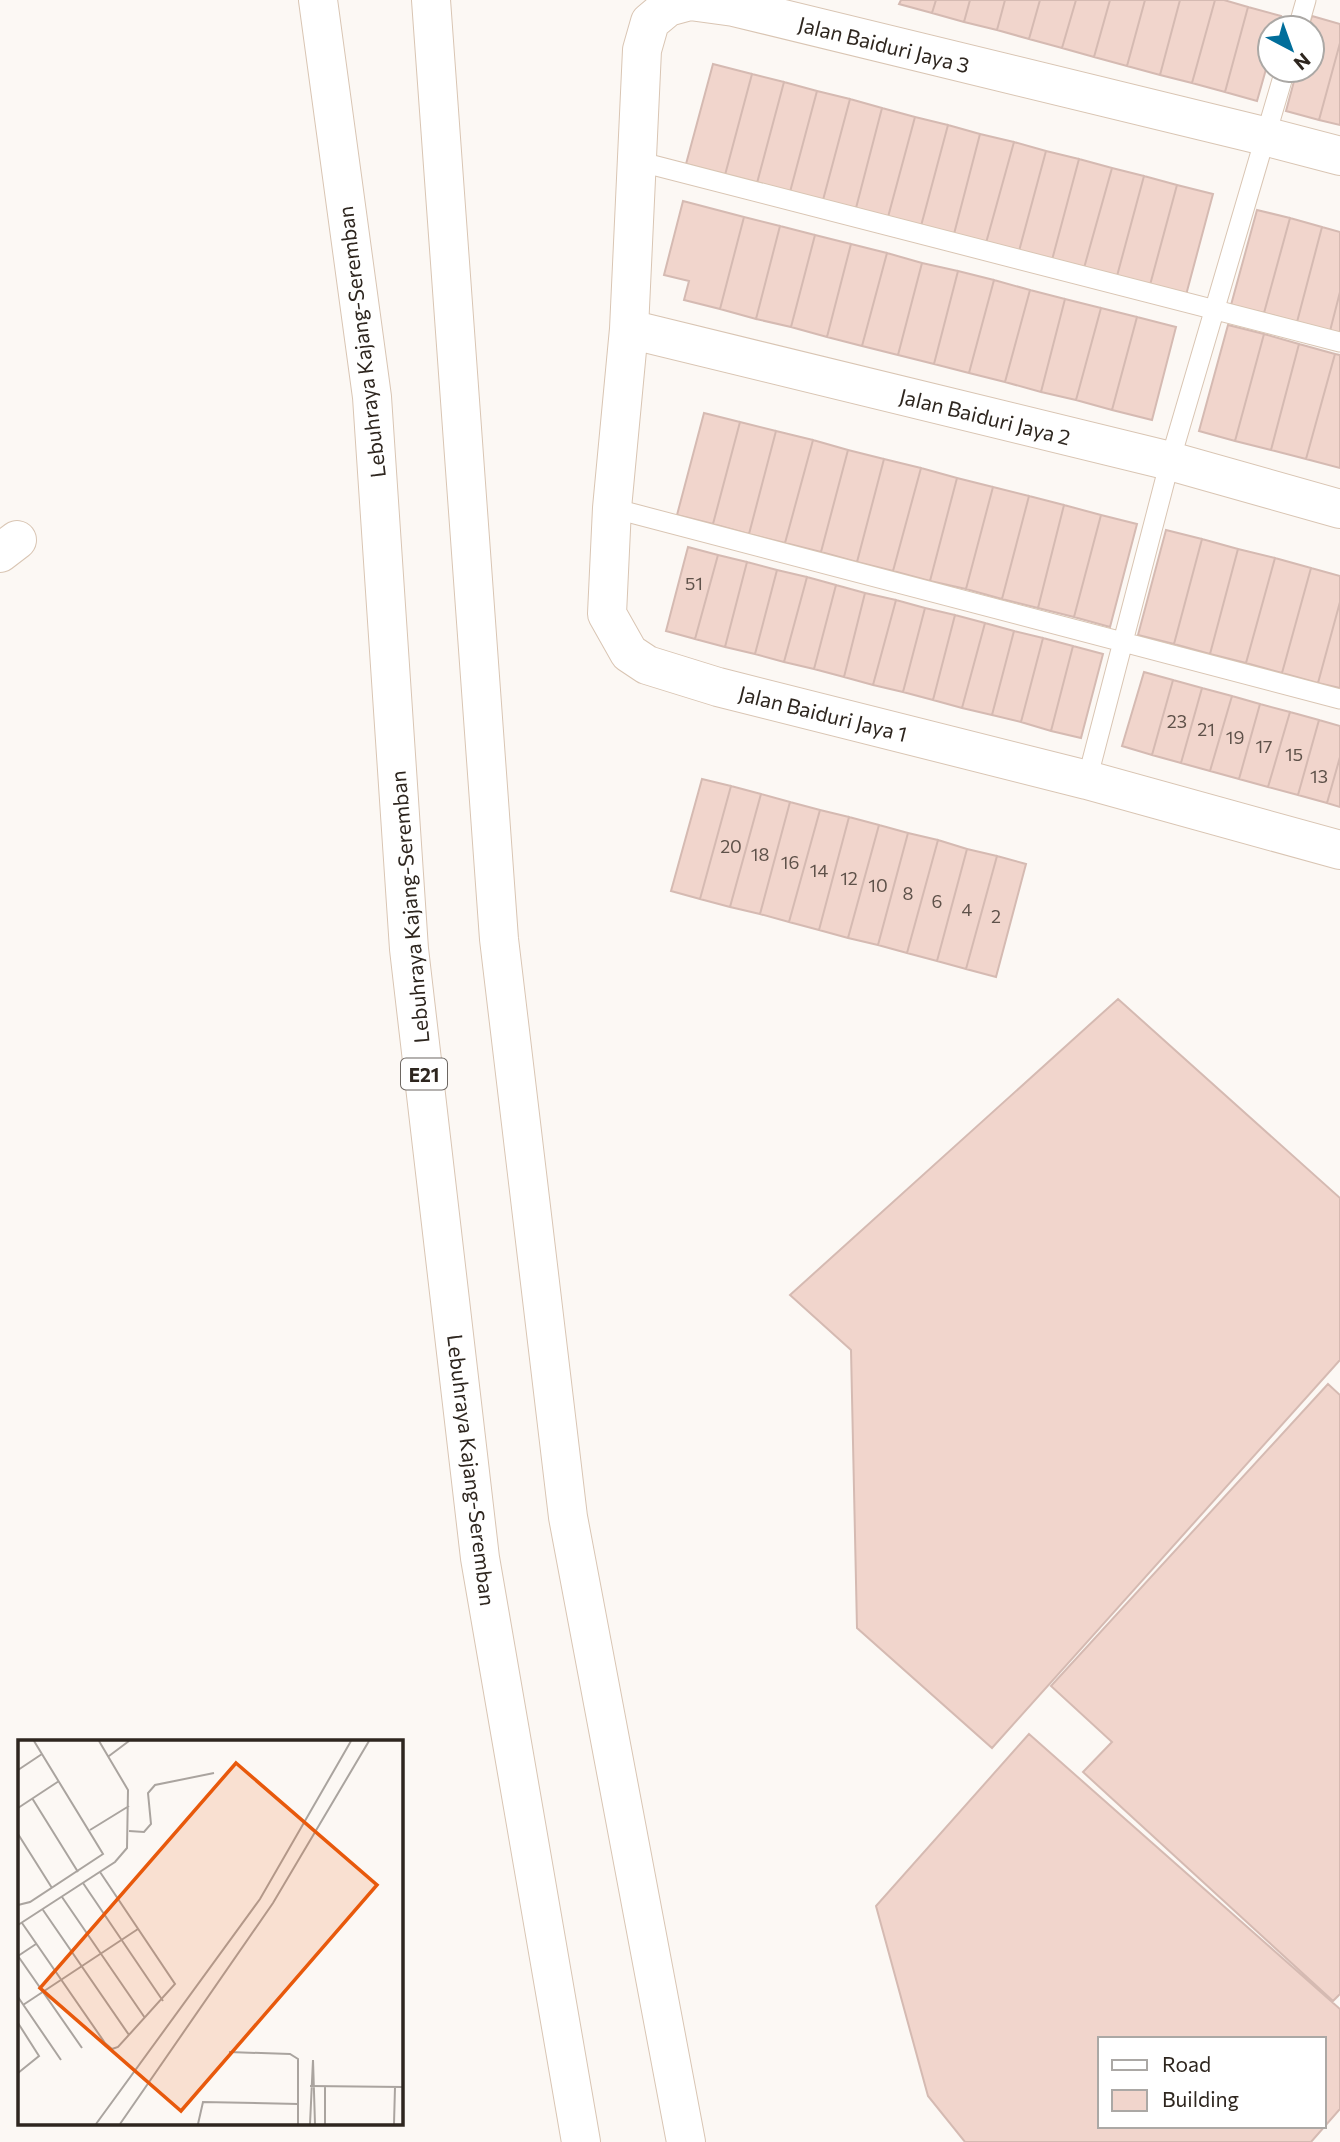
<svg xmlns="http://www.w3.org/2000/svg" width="1340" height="2142" viewBox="0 0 1340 2142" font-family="Commissioner,sans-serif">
	<rect width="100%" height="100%" fill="#fcf8f4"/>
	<!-- building -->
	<path fill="#f1d5cc" stroke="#d5bab2" stroke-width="2" fill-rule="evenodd" d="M901,0h35l-4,13 -33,-9z
		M936,0h34l-6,22 -32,-9z
		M970,0h35l-8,30 -33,-8z
		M1005,0h35l-11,39 -32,-9z
		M1040,0h36l-14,48 -33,-9z
		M1076,0h34l-16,57 -32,-9z
		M1110,0h35l-18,66 -33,-9z
		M1145,0h35l-20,75 -33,-9z
		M1180,0h35l-23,83 -32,-8z
		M1215,0h9l24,7 -23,85 -33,-9z
		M1248,7l33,9 -4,12h-7v27l-13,46 -32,-9z
		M1312,16l28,8v19l-21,77 -33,-9 11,-41h15v-42h-4z
		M1340,43v82l-21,-5z
		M713,64l39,10 -27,101 -39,-11z
		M752,74l32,8 -27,101 -32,-8z
		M784,82l33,9 -27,101 -33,-9z
		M817,91l33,8 -27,101 -33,-8z
		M850,99l32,9 -26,100 -33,-8z
		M882,108l33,9 -27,100 -32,-9z
		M915,117l33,8 -27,101 -33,-9z
		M948,125l32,9 -26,100 -33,-8z
		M980,134l34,8 -28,101 -32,-9z
		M1014,142l32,9 -27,100 -33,-8z
		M1046,151l33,8 -27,101 -33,-9z
		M1079,159l33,9 -28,100 -32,-8z
		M1112,168l32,8 -27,100 -33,-8z
		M1144,176l33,9 -27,100 -33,-9z
		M1177,185l36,9 -27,101 -36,-10z
		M683,201l61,16 -24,92 -36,-9 5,-19 -25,-6z
		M1257,210l33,8 -26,95 -33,-8z
		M744,217l36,9 -24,93 -36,-10z
		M1290,218l32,9 -25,95 -33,-9z
		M780,226l35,9 -24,92 -35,-8z
		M1322,227l18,5v60l-10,39 -33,-9z
		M815,235l36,9 -24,93 -36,-10z
		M851,244l36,9 -25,93 -35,-9z
		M887,253l35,10 -24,92 -36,-9z
		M922,263l36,8 -24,93 -36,-9z
		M958,271l36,9 -25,93 -35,-9z
		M994,280l36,10 -25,92 -36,-9z
		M1030,290l35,9 -24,93 -36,-10z
		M1340,292v41l-10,-2z
		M1065,299l36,9 -25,92 -35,-8z
		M1101,308l36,9 -25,93 -36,-10z
		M1137,317l39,10 -24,93 -40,-10z
		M1228,325l36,9 -29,107 -36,-10z
		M1264,334l35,10 -28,106 -36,-9z
		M1299,344l36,10 -29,105 -35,-9z
		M1335,354l5,1v113l-34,-9z
		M704,413l36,9 -27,102 -36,-9z
		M740,422l36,9 -27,103 -36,-10z
		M776,431l37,9 -28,103 -36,-9z
		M813,440l35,10 -27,102 -36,-9z
		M848,450l36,9 -27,103 -36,-10z
		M884,459l37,9 -28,103 -36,-9z
		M921,468l36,10 -27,103 -37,-10z
		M957,478l36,9 -27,102 -36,-8z
		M993,487l36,9 -27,103 -36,-10z
		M1029,496l35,9 -26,103 -36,-9z
		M1064,505l37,10 -27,102 -36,-9z
		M1101,515l36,9 -27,103 -36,-10z
		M1166,530l36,9 -28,105 -36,-9z
		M1202,539l36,10 -28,105 -36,-10z
		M688,547l30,8 -23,84 -29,-8z
		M1238,549l37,9 -29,105 -36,-9z
		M718,555l29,7 -22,85 -30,-8z
		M1275,558l36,10 -29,105 -36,-10z
		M747,562l30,8 -22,84 -30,-7z
		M1311,568l29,8v26l-22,81 -36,-10z
		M777,570l30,7 -23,85 -29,-8z
		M807,577l29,8 -22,84 -30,-7z
		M836,585l29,8 -21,84 -30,-8z
		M865,593l31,7 -23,85 -29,-8z
		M896,600l29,8 -22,84 -30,-7z
		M1340,602v86l-22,-5z
		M925,608l30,7 -22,85 -30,-8z
		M955,615l30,8 -23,85 -29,-8z
		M985,623l29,8 -22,84 -30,-7z
		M1014,631l29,7 -22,84 -29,-7z
		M1043,638l30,8 -22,85 -30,-9z
		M1073,646l30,8 -22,84 -30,-7z
		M1144,672l29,8 -21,75 -30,-9z
		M1173,680l29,8 -21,75 -29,-8z
		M1202,688l30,8 -22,75 -29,-8z
		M1232,696l28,8 -21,75 -29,-8z
		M1260,704l30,8 -22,75 -29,-8z
		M1290,712l29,8 -21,75 -30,-8z
		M1319,720l21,6v31l-13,46 -29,-8z
		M1340,757v50l-13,-4z
		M702,779l29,7 -31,113 -29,-8z
		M731,786l30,8 -31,113 -30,-8z
		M761,794l29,8 -30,112 -30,-7z
		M790,802l30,8 -31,112 -29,-8z
		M820,810l29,7 -30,113 -30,-8z
		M849,817l30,8 -31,113 -29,-8z
		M879,825l29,8 -30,112 -30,-7z
		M908,833l30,7 -31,113 -29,-8z
		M938,840l29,9 -30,112 -30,-8z
		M967,849l30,7 -31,113 -29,-8z
		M997,856l29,8 -30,113 -30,-8z
		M1118,999l222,199v162l-348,388 -135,-120 -6,-278 -61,-55z
		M1328,1384l12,11v599l-7,7 -250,-229 29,-30 -61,-56z
		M1029,1734l311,275v100l-29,33h-346l-37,-46 -52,-190zM1100,2039h224v87h-224z"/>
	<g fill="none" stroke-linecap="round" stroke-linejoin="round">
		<!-- lane casing -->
		<g stroke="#d9c5b3" stroke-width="21">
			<path id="lane" d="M1298,28l8,-28
				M637,161l703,181
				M612,508l728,191
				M1087,780l83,-319 115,-391"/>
		</g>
		<!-- street casing -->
		<g stroke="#d9c5b3" stroke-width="40">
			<path id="street" d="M1340,156l-76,-20 -530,-129 -44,-6 -22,6 -18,15 -8,28 -13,279 -17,179 -5,106 22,39 18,12 71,22 369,93 253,70
				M629,329l541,132 170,48
				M0,553l17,-13"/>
		</g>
		<!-- highway casing -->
		<g stroke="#d9c5b3" stroke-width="40">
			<path id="highway" d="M318,0l54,397 37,552 71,609 101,584
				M431,0l68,939 69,578 118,625"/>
		</g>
		<!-- lane -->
		<use href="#lane" stroke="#fff" stroke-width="19"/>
		<!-- street -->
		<use href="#street" stroke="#fff" stroke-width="38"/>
		<!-- highway -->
		<use href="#highway" stroke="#fff" stroke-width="38"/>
	</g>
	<g text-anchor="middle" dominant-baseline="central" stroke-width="5" stroke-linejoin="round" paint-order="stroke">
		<!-- number labels -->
		<g font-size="18" fill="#5f524a">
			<text x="694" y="583">51</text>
			<text x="1177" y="721">23</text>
			<text x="1206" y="729">21</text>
			<text x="1235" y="737">19</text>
			<text x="1264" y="746">17</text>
			<text x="1294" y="754">15</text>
			<text x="1319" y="776">13</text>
			<text x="731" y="846">20</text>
			<text x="760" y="854">18</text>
			<text x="790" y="862">16</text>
			<text x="819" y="870">14</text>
			<text x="849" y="878">12</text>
			<text x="878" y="885">10</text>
			<text x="908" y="893">8</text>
			<text x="937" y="901">6</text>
			<text x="967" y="909">4</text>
			<text x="996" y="916">2</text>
		</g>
		<!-- shield labels -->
		<rect fill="#fff" stroke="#6d6762" stroke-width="2" x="401" y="1058.5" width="46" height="31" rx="5"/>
		<g font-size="19" font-weight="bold" fill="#2e261f">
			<text x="424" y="1074">E21</text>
		</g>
		<!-- street labels -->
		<g font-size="21" fill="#2e261f" stroke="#fff">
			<text transform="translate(884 44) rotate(14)">Jalan Baiduri Jaya 3</text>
			<text transform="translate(361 342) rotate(-97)">Lebuhraya Kajang-Seremban</text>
			<text transform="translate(985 416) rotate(14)">Jalan Baiduri Jaya 2</text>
			<text transform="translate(823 713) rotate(14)">Jalan Baiduri Jaya 1</text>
			<text transform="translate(409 907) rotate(-95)">Lebuhraya Kajang-Seremban</text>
			<text transform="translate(472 1470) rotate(83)">Lebuhraya Kajang-Seremban</text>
		</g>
	</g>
	<!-- overview -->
	<g transform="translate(18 1740)">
		<rect width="385" height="385" fill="#fcf8f4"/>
		<path fill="none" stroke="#aaa49f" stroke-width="2" d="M91,16l20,-15M0,30l24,-16M14,58l46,74M0,68l41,-27M72,90l39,-24M111,91l15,1 7,-8 -3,-31 7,-8 59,-12M0,94l34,54M65,143l80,118M44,157l83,121M0,165l12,-3 73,-48 -69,-113M25,170l86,125M4,183l83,120 7,6 6,-2 57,-63 -75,-112M0,185l97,-63 12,-14 1,-58 -29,-49M0,216l64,92M0,216l18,-12M0,257l43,63M5,265l115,-76M0,283l21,33 -21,17M211,312l61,2 8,5v65M295,320l2,64M292,346l93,1M307,346v38M78,384l164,-225 91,-158M102,384l153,-221 96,-162M180,384l5,-22 95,2M292,384l3,-64M376,384l1,-37"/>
		<path fill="#e8590c" fill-opacity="0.15" stroke="#e8590c" stroke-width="3.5" d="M218,23l141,122 -196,226 -141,-123z"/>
		<rect width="385" height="385" fill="none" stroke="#2e261f" stroke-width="3.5"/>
	</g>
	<!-- legend -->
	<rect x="1098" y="2037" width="228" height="91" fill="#ffffff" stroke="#aba8a5" stroke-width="2"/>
	<rect x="1112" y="2060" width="35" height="10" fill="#ffffff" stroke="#aba8a5" stroke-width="2"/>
	<text x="1162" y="2072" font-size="21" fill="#2e261f">Road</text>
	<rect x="1112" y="2090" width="35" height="21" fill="#f1d5cc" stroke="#aba8a5" stroke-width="2"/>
	<text x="1162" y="2107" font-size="21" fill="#2e261f">Building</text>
	<!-- north arrow -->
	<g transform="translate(1291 49) rotate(139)"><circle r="33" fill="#ffffff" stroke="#aba8a5" stroke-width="2"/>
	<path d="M0-5L12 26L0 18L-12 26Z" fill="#016e9b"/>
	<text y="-10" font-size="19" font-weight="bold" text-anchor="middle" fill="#2e261f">N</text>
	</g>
</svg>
